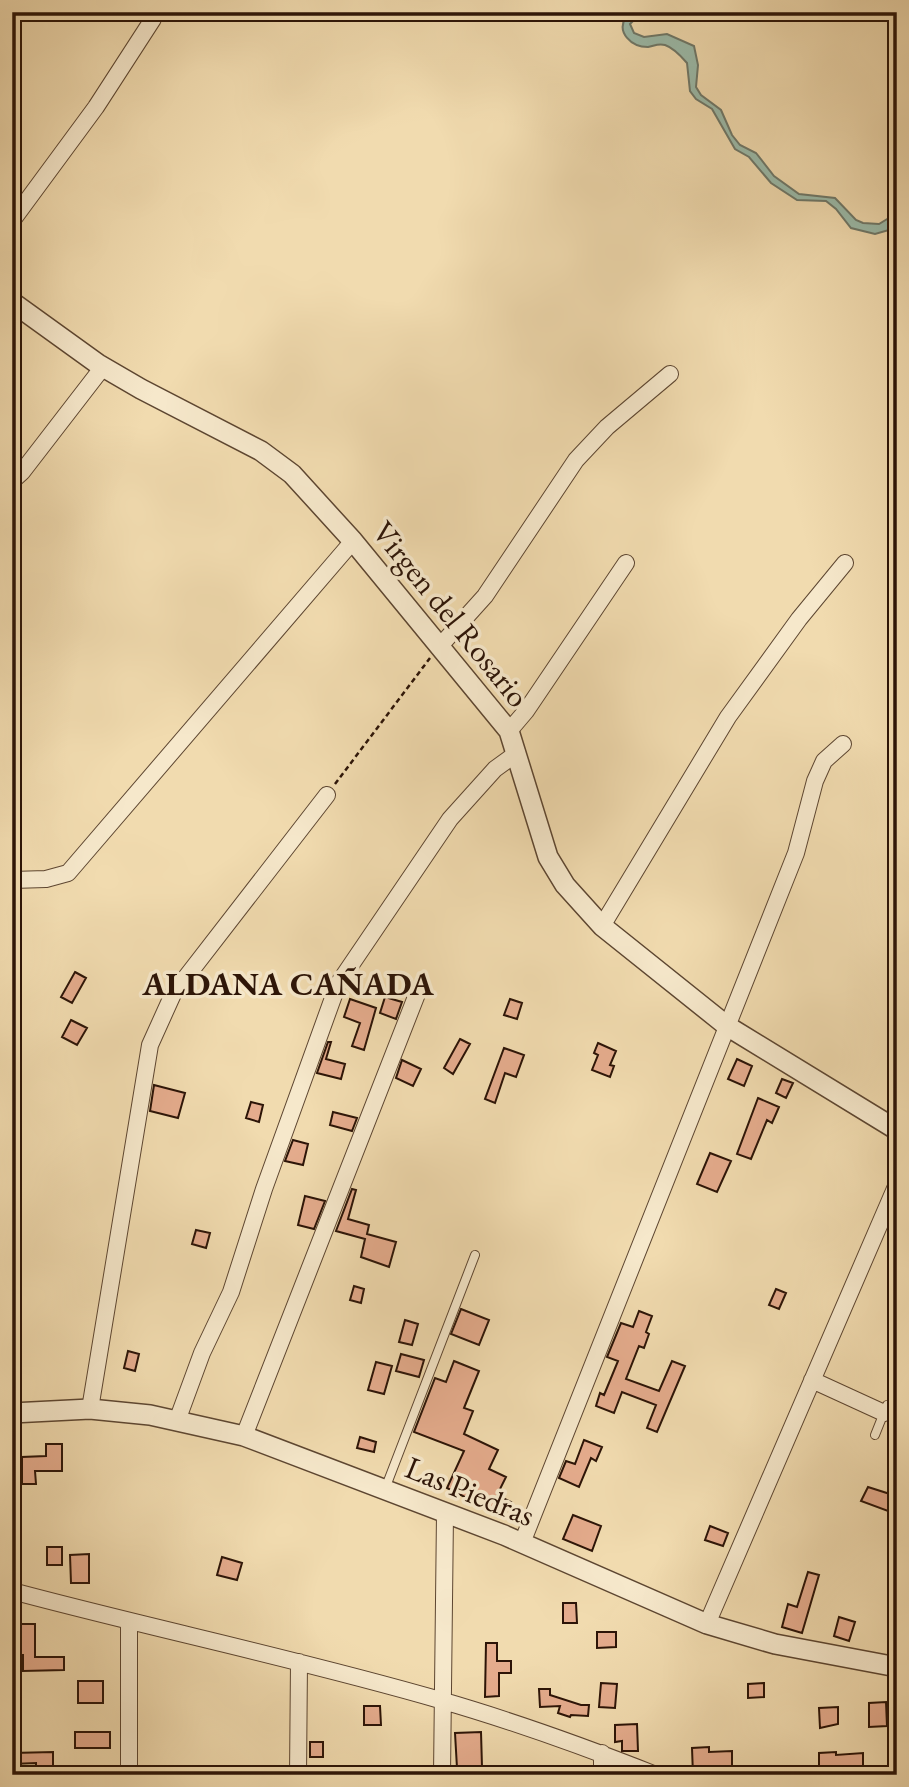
<svg xmlns="http://www.w3.org/2000/svg" width="909" height="1787" viewBox="0 0 909 1787" font-family="'EB Garamond',serif">
	<rect width="100%" height="100%" fill="#f1dbaf"/>
	<filter id="stains"><feTurbulence type="fractalNoise" baseFrequency=".00286" numOctaves="4"/><feColorMatrix values="0 0 0 0 .2 0 0 0 0 .09 0 0 0 0 .02 0 0 0 .5 -.17"/></filter>
	<radialGradient id="worn" r=".72"><stop offset=".6" stop-color="#630" stop-opacity="0"/><stop offset="1" stop-color="#630" stop-opacity=".3"/></radialGradient>
	<!-- water -->
	<path fill="#9bbbaa" stroke="#6f7869" stroke-width="2" d="M635,12h7l-12,12 4,9 10,4 23,-3 27,12 4,19 -2,22 5,8 20,15 11,25 8,10 16,8 18,23 25,18 36,4 21,22 7,3 16,1 18,-11 -1,15 -21,6 -24,-6 -15,-19 -10,-8 -29,-1 -26,-17 -22,-26 -14,-8 -23,-40 -16,-10 -6,-8 -3,-28c-6,-7 -13,-15 -22,-18 -7,-2 -11,1 -17,2 -17,0 -32,-15 -22,-30l7,-1z"/>
	<!-- building -->
	<path fill="#e5ac8d" stroke="#2c1407" stroke-width="2" d="M75,972l11,6 -14,25 -11,-6z
		M385,997l17,5 -6,17 -16,-6z
		M350,999l26,9 -12,42 -12,-4 8,-23 -16,-6z
		M510,999l12,4 -5,16 -13,-4z
		M71,1020l16,8 -10,17 -15,-8z
		M460,1039l10,5 -17,30 -9,-6z
		M328,1042h3l-5,17 19,5 -4,15 -24,-6z
		M598,1043l18,8 -6,14 4,1 -4,11 -18,-7 6,-15 -4,-2z
		M504,1048l20,7 -8,22 -11,-4 -10,30 -10,-4z
		M737,1059l15,7 -8,20 -16,-7z
		M402,1060l19,9 -8,17 -17,-8z
		M782,1079l11,4 -7,15 -10,-5z
		M154,1085l31,8 -7,25 -28,-7z
		M758,1098l21,9 -7,16 -5,-3 -16,39 -14,-5z
		M251,1102l12,3 -4,17 -13,-4z
		M333,1112l24,6 -5,13 -22,-6z
		M293,1140l15,4 -5,21 -18,-4z
		M710,1153l21,8 -14,31 -20,-8z
		M352,1189l4,1 -8,29 21,6 -2,9 29,8 -7,25 -28,-10 4,-18 -29,-8z
		M305,1196l20,5 -11,28 -16,-4z
		M196,1230l14,3 -4,15 -14,-4z
		M354,1286l10,3 -3,14 -11,-3z
		M776,1289l10,4 -7,16 -10,-4z
		M461,1309l28,11 -10,25 -28,-11z
		M639,1311l13,5 -6,16 3,2 -5,14 -5,-2 -13,33 33,12 13,-30 13,5 -28,66 -10,-4 9,-23 -34,-13 -8,21 -18,-7 4,-13 4,2 14,-34 -11,-4 14,-34 12,4z
		M405,1320l13,4 -6,21 -13,-3z
		M128,1351l11,3 -4,17 -11,-3z
		M401,1354l23,6 -5,17 -23,-6z
		M454,1361l25,10 -15,37 9,3 -9,23 34,16 -9,19 17,8 -9,18 14,7 -7,15 -57,-29 17,-37 -50,-19 21,-54 11,4z
		M376,1362l16,4 -8,28 -16,-4z
		M360,1437l16,5 -2,10 -17,-4z
		M584,1440l18,7 -6,14 -5,-3 -12,29 -20,-9 7,-17 9,3z
		M46,1444h16v27h-27l1,13h-14v-27l24,-1z
		M868,1487l25,8 -5,16 -27,-10z
		M573,1515l28,11 -9,25 -29,-12z
		M710,1526l18,7 -5,13 -18,-6z
		M47,1547h15v18h-15z
		M89,1554v29h-18l-1,-28z
		M222,1557l20,6 -5,17 -20,-5z
		M808,1572l11,3 -17,58 -20,-6 6,-23 9,3z
		M563,1603h13l1,20h-14z
		M839,1617l16,5 -6,19 -15,-5z
		M12,1624h23v33h29v13l-41,1v-16h-11z
		M597,1632h19v15l-19,1z
		M486,1643h11v18h14v12h-12v23l-14,1z
		M78,1681h25v22h-25z
		M601,1683l16,1 -2,24 -16,-1z
		M764,1683v14l-16,1v-14z
		M539,1689h11v6l31,10h8l-1,11 -17,-1 -1,2 -12,-4 2,-7 -20,1z
		M886,1702l1,24 -18,1v-24z
		M364,1706h16l1,19h-17z
		M838,1707v17l-18,4 -1,-20z
		M637,1724l1,27h-16v-10l-7,1v-17z
		M75,1732h35v16h-35z
		M481,1732l1,35 -25,1 -2,-35z
		M310,1742h13v15h-13z
		M709,1747v5l23,-1v24h-39l-1,-27z
		M53,1752v22h-17v-11l-24,1v-11z
		M836,1752v3l27,-2v22h-44v-22z"/>
	<g fill="none" stroke-linecap="round" stroke-linejoin="round">
		<!-- service casing -->
		<g stroke="#5d4631" stroke-width="10">
			<path id="service" d="M875,1435l12,-30
				M385,1489l90,-234"/>
		</g>
		<!-- minor casing -->
		<g stroke="#5d4631" stroke-width="18">
			<path id="minor" d="M12,221l84,-114 57,-88
				M12,481l10,-9 81,-105
				M440,646l45,-50 91,-136 31,-33 63,-53
				M509,731l17,-20 100,-148
				M12,880l34,-1 22,-6 285,-332
				M602,926l126,-209 71,-98 46,-56
				M812,1380l72,33
				M90,1409l60,-364 23,-51 154,-199
				M177,1421l25,-68 29,-61 33,-103 74,-205 112,-165 45,-50 22,-16
				M244,1436l175,-447
				M522,1543l274,-690 19,-72 9,-20 19,-17
				M12,1591c142,38 287,68 428,109 73,21 145,47 216,75
				M707,1624l190,-440
				M602,1753v22
				M129,1775v-152
				M298,1775l1,-113
				M442,1775l3,-261"/>
		</g>
		<!-- tertiary casing -->
		<g stroke="#5d4631" stroke-width="22">
			<path id="tertiary" d="M12,302l86,62 43,25 120,62 31,23 61,67 156,190 39,126 17,28 37,41 125,100 170,104
				M12,1413l78,-4 60,6 94,21 260,99 203,89 68,20 122,23"/>
		</g>
		<!-- path -->
		<path stroke="#2c1407" stroke-width="2.5" stroke-dasharray="5 3.5" stroke-linecap="butt" d="M335,784l95,-126"/>
		<!-- service -->
		<use href="#service" stroke="#f6e8cb" stroke-width="8"/>
		<!-- minor -->
		<use href="#minor" stroke="#f6e8cb" stroke-width="16"/>
		<!-- tertiary -->
		<use href="#tertiary" stroke="#f6e8cb" stroke-width="19"/>
	</g>
	<g text-anchor="middle" dominant-baseline="central" stroke-width="7" stroke-linejoin="round" paint-order="stroke">
		<!-- street labels -->
		<g font-size="32" fill="#2c1407" stroke="#f6e8cb">
			<text transform="translate(451 614) rotate(51)">Virgen del Rosario</text>
			<text transform="translate(470 1491) rotate(22)">Las Piedras</text>
		</g>
		<!-- neighbourhood labels -->
		<g font-size="33" font-weight="bold" fill="#2c1407" stroke="#f6e8cb">
			<text x="288" y="983">ALDANA CAÑADA</text>
		</g>
	</g>
	<!-- margin -->
	<rect width="909" height="1787" fill="none" stroke="#f1dbaf" stroke-width="42"/>
	<rect x="14" y="14" width="881" height="1759" fill="none" stroke="#2c1407" stroke-width="3.5"/>
	<rect x="21" y="21" width="867" height="1745" fill="none" stroke="#2c1407" stroke-width="2"/>
	<rect width="100%" height="100%" filter="url(#stains)"/>
	<rect width="100%" height="100%" fill="url(#worn)"/>
</svg>
